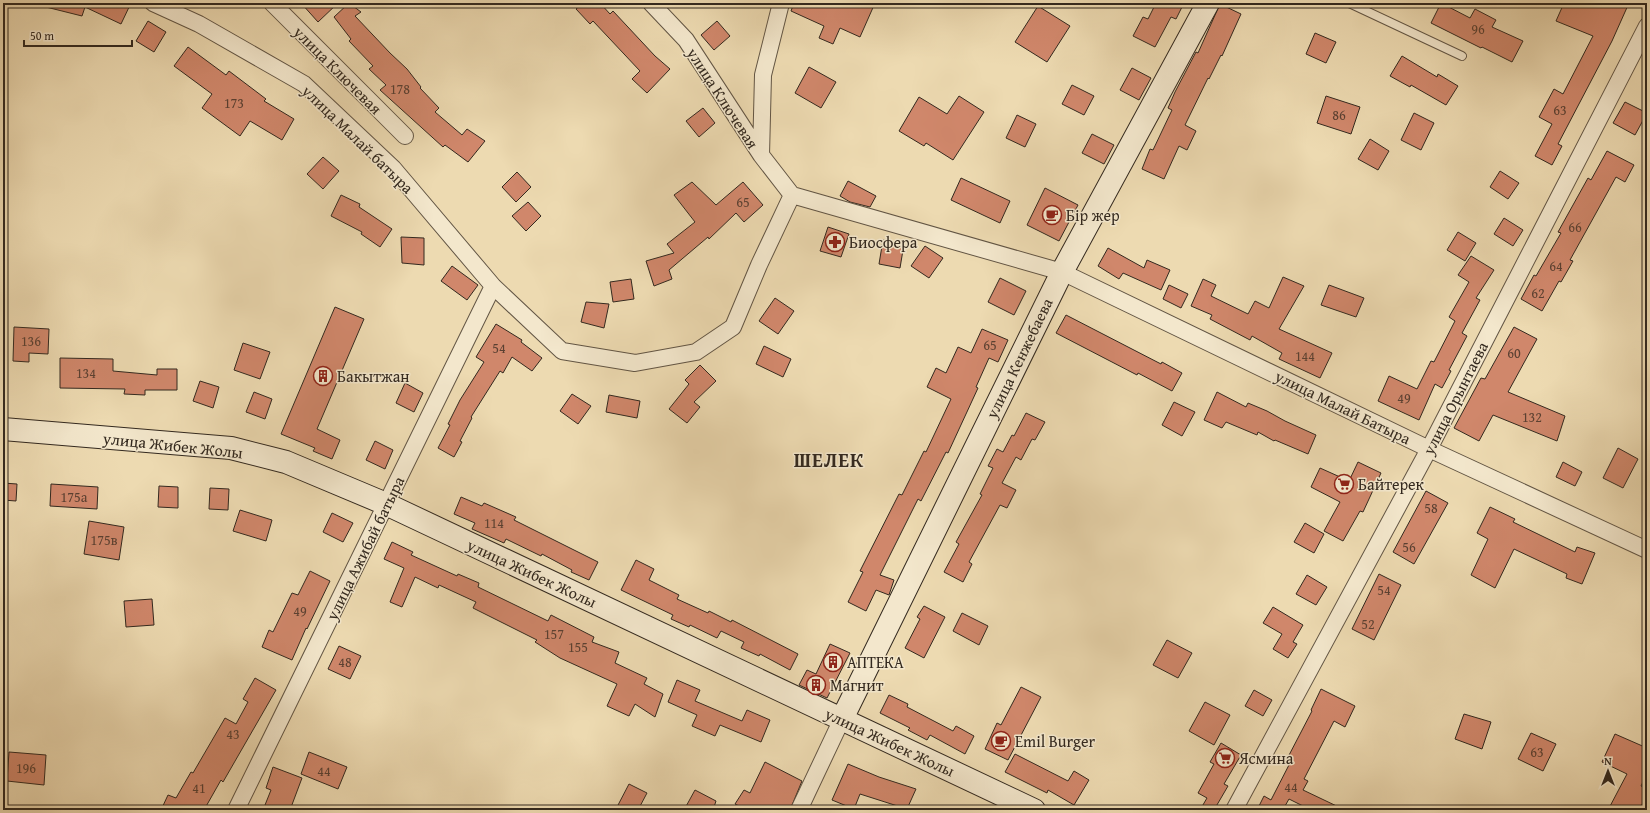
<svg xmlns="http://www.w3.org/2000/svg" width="1650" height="813" viewBox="0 0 1650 813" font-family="'Gentium Book Plus',serif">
	<rect width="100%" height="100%" fill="#eddab1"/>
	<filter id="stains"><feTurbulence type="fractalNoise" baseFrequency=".005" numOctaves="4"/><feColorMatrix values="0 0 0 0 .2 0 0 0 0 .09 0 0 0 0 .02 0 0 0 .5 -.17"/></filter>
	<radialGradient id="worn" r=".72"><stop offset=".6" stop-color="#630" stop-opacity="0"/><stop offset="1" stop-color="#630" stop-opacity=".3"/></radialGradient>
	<!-- building -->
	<path fill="#d0876b" stroke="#33291f" d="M47,3h84l-10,21 -36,-17 -3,9 -36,-9z
		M301,3h37l-20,19z
		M349,3l12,9 -6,4 35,37 17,16 14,18 -1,1 19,20 -4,4 27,23 5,-6 18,12 -17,21 -23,-17 -2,2 -63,-57 6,-5 -17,-16 4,-3 -24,-25 2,-2 -17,-22z
		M583,3h17l10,11 3,-3 42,45 15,13 -23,24 -15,-14 8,-8 -47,-50 -3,3 -14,-15z
		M794,3h81l-15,34 -20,-9 -7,16 -14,-6 5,-12 -33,-15z
		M1156,3h28l-8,16 -5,-2 -16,30 -22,-11 10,-19 5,2z
		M1441,3l29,15 5,-9 21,11 -4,7 31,14 -11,21 -30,-15 -1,1 -50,-25z
		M1564,3h65l-17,38 -54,103 4,2 -10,19 -17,-9 17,-32 -13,-7 15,-28 9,5 30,-58 -37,-15z
		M1220,4l21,10 -19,42 -1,-1 -12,24 -1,-1 -23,47 11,6 -9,19 -8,-4 -15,33 -22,-10 8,-20 3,1 19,-40 -4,-2 7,-16 21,-40 2,1z
		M1038,6l32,20 -23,36 -32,-20z
		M148,21l18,11 -12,20 -18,-11z
		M717,21l13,15 -16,14 -13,-15z
		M1315,33l21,9 -10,21 -20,-9z
		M188,47l38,28 3,-4 37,28 -2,2 30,18 -12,21 -32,-19 -10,15 -38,-28 10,-14 -38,-28z
		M1402,56l35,21 1,-3 20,12 -12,19 -35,-20 -1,2 -20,-11z
		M809,67l27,15 -15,26 -26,-15z
		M1132,68l19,10 -12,22 -19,-10z
		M1072,85l22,11 -10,19 -22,-11z
		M959,96l25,16 -31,48 -27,-17 -2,3 -25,-15 20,-34 28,17z
		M1326,96l34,11 -9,27 -34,-11z
		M1625,102l22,11 -12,22 -22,-12z
		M703,108l12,15 -16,14 -13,-16z
		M1414,113l20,10 -13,27 -20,-10z
		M1017,115l19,9 -11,23 -19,-9z
		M1092,134l22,11 -10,19 -22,-11z
		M1370,139l19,12 -11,19 -20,-11z
		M1607,151l27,14 -9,17 -9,-5 -46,83 3,1 -12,21 -2,-1 -17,30 -21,-12 13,-24 2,1 25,-43 -3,-1 30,-54 3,2z
		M323,157l16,14 -16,18 -16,-15z
		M1500,171l19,12 -11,16 -18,-12z
		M517,172l14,15 -15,15 -14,-15z
		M961,178l49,23 -10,22 -49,-23z
		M848,181l28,15 -6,11 -20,-5 -10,-6z
		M692,182l24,23 27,-23 20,23 -19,17 -8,-9 -27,26 -1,-2 -39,33 3,9 -18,7 -8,-25 28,-8 -7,-9 28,-22 -21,-27z
		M1045,188l33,17 -19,36 -32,-16z
		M341,195l19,9 -1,3 33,22 -12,18 -19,-13 1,-2 -31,-16z
		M528,202l13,14 -15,15 -14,-15z
		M1504,218l19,12 -10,16 -19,-12z
		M828,227l21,7 -8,23 -21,-6z
		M1458,232l18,11 -11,18 -18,-11z
		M401,237l23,1v27l-22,-2z
		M883,240l21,4 -4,24 -21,-4z
		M925,246l18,12 -14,20 -18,-12z
		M1108,248l36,20 3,-8 23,10 -9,20 -38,-17 -4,6 -21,-13z
		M1471,256l23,14 -18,28 4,2 -18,33 5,3 -18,34 2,1 -9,17 -7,-4 -16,36 -41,-19 11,-25 28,13 14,-28 3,1 21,-41 -6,-4 20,-35 -11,-7z
		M452,266l26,19 -11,15 -26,-19z
		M1283,277l21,9 -25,43 53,24 -12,25 -41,-19 3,-6 -30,-17 -2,4 -40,-21 2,-4 -21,-9 12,-27 13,6 -5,11 37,18 7,-13 14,7z
		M1000,278l26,13 -12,24 -26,-13z
		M631,279l3,20 -21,3 -3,-20z
		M1169,285l19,9 -7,14 -18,-9z
		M1329,285l35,13 -8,19 -35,-12z
		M775,298l19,13 -16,23 -19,-13z
		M586,302l23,2 -5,24 -23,-6z
		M335,307l29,12 -47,110 23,11 -8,19 -19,-8 2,-3 -34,-14z
		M1066,315l95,49 1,-2 20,11 -10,18 -34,-18 -1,2 -81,-42z
		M496,324l26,16 -1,2 21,16 -10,13 -20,-14 -9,16 -3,-2 -29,46 1,1 -12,23 2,1 -8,15 -16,-9 12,-23 -2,-1 12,-24 24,-38 -8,-5z
		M14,327l35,2 -1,25 -19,-1v9l-16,-1z
		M1514,327l23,12 -29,53 57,24 -8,25 -64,-26 -14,26 -25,-13 27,-50 4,1z
		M982,329l26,11 -10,22 -9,-4 -13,29 2,1 -30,65 -2,-1 -25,49 -3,-2 -38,76 14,5 -5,15 -13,-5 -10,21 -18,-9 15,-30 -3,-1 39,-77 3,1 22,-44 2,1 25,-53 -24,-12 9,-19 10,5 12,-26 13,6z
		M243,343l27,9 -10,27 -26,-9z
		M764,346l27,13 -8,18 -27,-13z
		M60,358l53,1v12l44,4v-6h20v21h-32v5l-21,-1 1,-5 -65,-1z
		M700,365l16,16 -22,21 6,5 -13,16 -18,-14 20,-25 -4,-4z
		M200,381l19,6 -6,21 -20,-7z
		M405,383l18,10 -9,19 -18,-9z
		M254,392l18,7 -7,20 -19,-7z
		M1217,392l29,15 2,-4 19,8 18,10 31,14 -8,19 -33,-14 -1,1 -16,-9 -1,3 -31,-13 -4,6 -18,-8z
		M572,394l19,12 -13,18 -18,-13z
		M609,395l31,6 -3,17 -31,-6z
		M1174,402l21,10 -13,24 -20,-11z
		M1026,413l19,9 -10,18 -3,-1 -11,21 -5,-3 -14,26 14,7 -9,18 -7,-3 -31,57 3,2 -9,18 -19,-10 15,-28 -3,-2 26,-47 -2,-1 13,-26 -5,-2 9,-17 6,3 9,-17 2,1z
		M375,441l18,9 -8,19 -19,-9z
		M1618,448l20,11 -15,29 -20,-10z
		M1358,462l23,11 -18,39 -3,-1 -17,30 -19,-10 16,-29 -29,-15 9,-19 29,13z
		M1563,462l19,10 -7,14 -19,-9z
		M3,483l14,1 -1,17 -13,-1z
		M51,484l47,3 -1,22 -47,-3z
		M159,486l19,1v21l-20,-1z
		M210,488l19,1 -1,21 -19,-1z
		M1426,491l22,12 -34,61 -21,-12z
		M461,497l21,9 2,-3 32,14 -2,3 84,42 -9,18 -18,-8 1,-2 -30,-16 -1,2 -35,-17 -2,4 -32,-14 3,-6 -21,-9z
		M1490,507l25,12 -2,3 62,30 2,-5 18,6 -13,31 -16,-6 1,-4 -53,-25 -19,39 -24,-13 17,-36 -11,-6z
		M240,510l32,10 -6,21 -33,-10z
		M332,513l21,10 -10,19 -20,-10z
		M89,521l35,6 -5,33 -35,-6z
		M1305,523l19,11 -10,19 -20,-11z
		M392,542l21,10 -2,3 46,21 1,-2 21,9 -1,4 70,34 3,-6 43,22 -2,5 27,10 -4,11 32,15 -3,6 19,10 -8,23 -20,-13 -6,12 -22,-10 10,-22 -57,-26 -25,-16 2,-2 -64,-32 3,-6 -37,-17 -1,3 -23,-11 -13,30 -12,-5 14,-34 -20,-9z
		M636,560l18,9 -5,11 30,15 -2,4 31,14 1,-2 22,11 1,-2 66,34 -8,16 -30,-16 -1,2 -18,-8 3,-6 -23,-11 -4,7 -27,-13 -1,2 -18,-8 2,-4 -52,-25z
		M310,571l20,10 -23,48 -1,-1 -14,32 -30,-13 7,-17 4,2 19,-39 6,2z
		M1379,574l22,11 -27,55 -22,-11z
		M1307,575l20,12 -11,18 -20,-11z
		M152,599l2,26 -28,2 -2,-26z
		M924,606l21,11 -21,41 -19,-10 15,-29 -3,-2z
		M1273,607l30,18 -10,17 4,2 -9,14 -15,-9 9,-15 -19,-11z
		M962,613l26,13 -9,19 -26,-14z
		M1167,640l25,13 -14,25 -25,-13z
		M830,644l20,9 -23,45 -28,-13 8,-15 9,4z
		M339,646l22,10 -11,23 -22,-10z
		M255,678l21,12 -53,92 -2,-2 -17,30h-43l7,-15 8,3 15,-26 2,1 32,-55 11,6 12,-22 -5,-3z
		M677,680l23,10 -5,11 47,20 5,-11 23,10 -9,22 -41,-17 -5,11 -23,-10 5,-11 -29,-13z
		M1021,687l20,10 -33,63 -23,-11 12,-26 4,2z
		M1321,689l34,17 -10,21 -11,-6 -30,58 4,2 -5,9 42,20h-34l-22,-11 -4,7 8,4h-36l7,-14 7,4 20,-39 -4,-2 25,-48 -1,-1z
		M1254,690l18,10 -9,16 -18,-10z
		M889,695l19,9 -1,3 46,24 3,-5 18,10 -9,18 -35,-19 -3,5 -19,-10 2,-2 -30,-15z
		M1205,702l25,13 -16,30 -25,-14z
		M1464,714l27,8 -9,27 -27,-10z
		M1531,733l25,11 -13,27 -25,-12z
		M1615,734l32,14v26l-6,12 6,3v6l-8,15h-31l19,-36 -25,-12z
		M1221,743l20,12 -17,29 4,2 -14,24h-14l7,-12 -9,-5 16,-29 -4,-2z
		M9,752l37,3 -2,30 -37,-4z
		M309,752l38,15 -9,22 -37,-15z
		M1015,754l53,27 6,-10 15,9 -15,25 -26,-15 -1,3 -42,-21z
		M765,762l37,19 -12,29h-43l-12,-6 9,-14 6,3z
		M848,764l31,13 37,12 -9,20 -47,-15 -6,15 -22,-9z
		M273,767l29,11 -12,32h-27l8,-20 -5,-2z
		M629,784l18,9 -9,17h-15l-6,-3z
		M695,790l21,11 -3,9h-29z"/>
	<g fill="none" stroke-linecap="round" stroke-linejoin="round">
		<!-- lane casing -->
		<g stroke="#625544" stroke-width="10">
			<path id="lane" d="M1349,3l113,53"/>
		</g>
		<!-- street casing -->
		<g stroke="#625544" stroke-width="18">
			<path id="street" d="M153,3l46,21 105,60 89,84 100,118 69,65 73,12 61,-11 37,-25 26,-62 33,-70 270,77 367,177 218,101
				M272,3l133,133
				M651,3l35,37 75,115 31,40
				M761,155l2,-80 18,-72
				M236,810l257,-524
				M799,810l43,-91
				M1234,810l195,-361 218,-423"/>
		</g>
		<!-- secondary casing -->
		<g stroke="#33291f" stroke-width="24">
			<path id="secondary" d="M3,429l228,19 55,14 100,42 648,306
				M842,719l220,-447 146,-269"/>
		</g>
		<!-- lane -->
		<use href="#lane" stroke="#f3e7cc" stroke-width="8"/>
		<!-- street -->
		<use href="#street" stroke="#f3e7cc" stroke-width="16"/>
		<!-- secondary -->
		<use href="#secondary" stroke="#f3e7cc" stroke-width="22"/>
	</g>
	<!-- icons -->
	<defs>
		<g id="cafe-ring" transform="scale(1)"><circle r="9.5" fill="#f3e7cc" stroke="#8f2418" stroke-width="1.5"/><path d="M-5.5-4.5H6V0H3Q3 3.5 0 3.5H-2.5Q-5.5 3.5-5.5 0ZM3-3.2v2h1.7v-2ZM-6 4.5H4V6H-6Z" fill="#8f2418"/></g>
		<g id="pharmacy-ring" transform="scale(1)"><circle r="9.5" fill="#f3e7cc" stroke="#8f2418" stroke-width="1.5"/><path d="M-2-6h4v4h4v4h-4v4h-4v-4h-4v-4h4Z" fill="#8f2418"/></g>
		<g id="building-ring" transform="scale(1)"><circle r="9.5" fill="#f3e7cc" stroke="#8f2418" stroke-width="1.5"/><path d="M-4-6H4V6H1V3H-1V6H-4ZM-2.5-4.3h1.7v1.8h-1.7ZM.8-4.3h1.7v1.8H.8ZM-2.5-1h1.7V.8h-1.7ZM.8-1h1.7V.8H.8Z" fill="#8f2418"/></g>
		<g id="supermarket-ring" transform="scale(1)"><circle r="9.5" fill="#f3e7cc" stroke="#8f2418" stroke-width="1.5"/><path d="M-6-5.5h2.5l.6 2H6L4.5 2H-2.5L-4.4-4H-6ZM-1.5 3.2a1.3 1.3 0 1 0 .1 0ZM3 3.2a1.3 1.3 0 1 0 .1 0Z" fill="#8f2418"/></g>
	</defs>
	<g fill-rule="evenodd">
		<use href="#cafe-ring" x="1052" y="215"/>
		<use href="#pharmacy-ring" x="835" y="242"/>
		<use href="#building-ring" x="323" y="376"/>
		<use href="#supermarket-ring" x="1344" y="484"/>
		<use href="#building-ring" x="833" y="662"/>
		<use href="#building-ring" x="816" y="685"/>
		<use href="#cafe-ring" x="1001" y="741"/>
		<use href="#supermarket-ring" x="1225" y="758"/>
	</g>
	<g text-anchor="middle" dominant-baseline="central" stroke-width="3" stroke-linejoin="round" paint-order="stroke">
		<!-- number labels -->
		<g font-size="14" fill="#5a4032">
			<text x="1478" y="29">96</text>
			<text x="400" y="89">178</text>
			<text x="234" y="103">173</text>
			<text x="1560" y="110">63</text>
			<text x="1339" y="115">86</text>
			<text x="743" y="202">65</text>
			<text x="1575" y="227">66</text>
			<text x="1556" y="266">64</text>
			<text x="1538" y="293">62</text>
			<text x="31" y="341">136</text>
			<text x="990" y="345">65</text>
			<text x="499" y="348">54</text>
			<text x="1514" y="353">60</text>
			<text x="1305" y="356">144</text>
			<text x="86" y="373">134</text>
			<text x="1404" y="398">49</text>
			<text x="1532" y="417">132</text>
			<text x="74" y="497">175а</text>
			<text x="1431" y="508">58</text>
			<text x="494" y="523">114</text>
			<text x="104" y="540">175в</text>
			<text x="1409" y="547">56</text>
			<text x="1384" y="590">54</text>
			<text x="300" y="611">49</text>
			<text x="1368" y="624">52</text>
			<text x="554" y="634">157</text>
			<text x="578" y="647">155</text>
			<text x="345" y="662">48</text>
			<text x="233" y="734">43</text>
			<text x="1537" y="752">63</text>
			<text x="26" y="768">196</text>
			<text x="324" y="771">44</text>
			<text x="1291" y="787">44</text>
			<text x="199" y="788">41</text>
		</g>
		<!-- street labels -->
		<g font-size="16" fill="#33291f" stroke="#f3e7cc">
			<text transform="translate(338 70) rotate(45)">улица Ключевая</text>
			<text transform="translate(723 98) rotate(57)">улица Ключевая</text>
			<text transform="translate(358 139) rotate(44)">улица Малай батыра</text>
			<text transform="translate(1019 358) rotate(-64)">улица Кенжебаева</text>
			<text transform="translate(1455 398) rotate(-63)">улица Орынтаева</text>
			<text transform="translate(1343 407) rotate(26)">улица Малай Батыра</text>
			<text transform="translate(173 445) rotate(6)">улица Жибек Жолы</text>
			<text transform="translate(365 548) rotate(-64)">улица Ажибай батыра</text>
			<text transform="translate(532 573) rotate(25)">улица Жибек Жолы</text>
			<text transform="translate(890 742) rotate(25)">улица Жибек Жолы</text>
		</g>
		<!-- poi labels -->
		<g font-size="16" fill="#33291f" stroke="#f3e7cc" text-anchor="start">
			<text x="1066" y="215">Бір жер</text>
			<text x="849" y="242">Биосфера</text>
			<text x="337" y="376">Бакытжан</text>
			<text x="1358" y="484">Байтерек</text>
			<text x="847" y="662">АПТЕКА</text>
			<text x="830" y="685">Магнит</text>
			<text x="1015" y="741">Emil Burger</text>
			<text x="1239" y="758">Ясмина</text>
		</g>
		<!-- district labels -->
		<g font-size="20" font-weight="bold" letter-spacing="1" fill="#33291f" stroke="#f3e7cc">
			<text x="829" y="459">ШЕЛЕК</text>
		</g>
	</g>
	<!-- margin -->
	<rect width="1650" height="813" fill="none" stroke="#eddab1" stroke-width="16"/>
	<rect x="4" y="4" width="1642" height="805" fill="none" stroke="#33291f" stroke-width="2"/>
	<rect x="8" y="8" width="1634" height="797" fill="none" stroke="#33291f"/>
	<!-- north arrow -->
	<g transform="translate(1608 771)" stroke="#f3e7cc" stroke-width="3" paint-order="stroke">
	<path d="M0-3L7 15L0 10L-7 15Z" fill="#33291f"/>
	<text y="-6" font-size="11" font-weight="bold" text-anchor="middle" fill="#33291f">N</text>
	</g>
	<!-- scale -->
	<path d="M24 40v6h108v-6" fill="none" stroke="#33291f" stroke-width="2"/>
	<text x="30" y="40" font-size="12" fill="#33291f" stroke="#f3e7cc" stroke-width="3" paint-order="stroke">50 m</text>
	<rect width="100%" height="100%" filter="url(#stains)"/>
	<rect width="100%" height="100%" fill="url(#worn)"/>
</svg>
